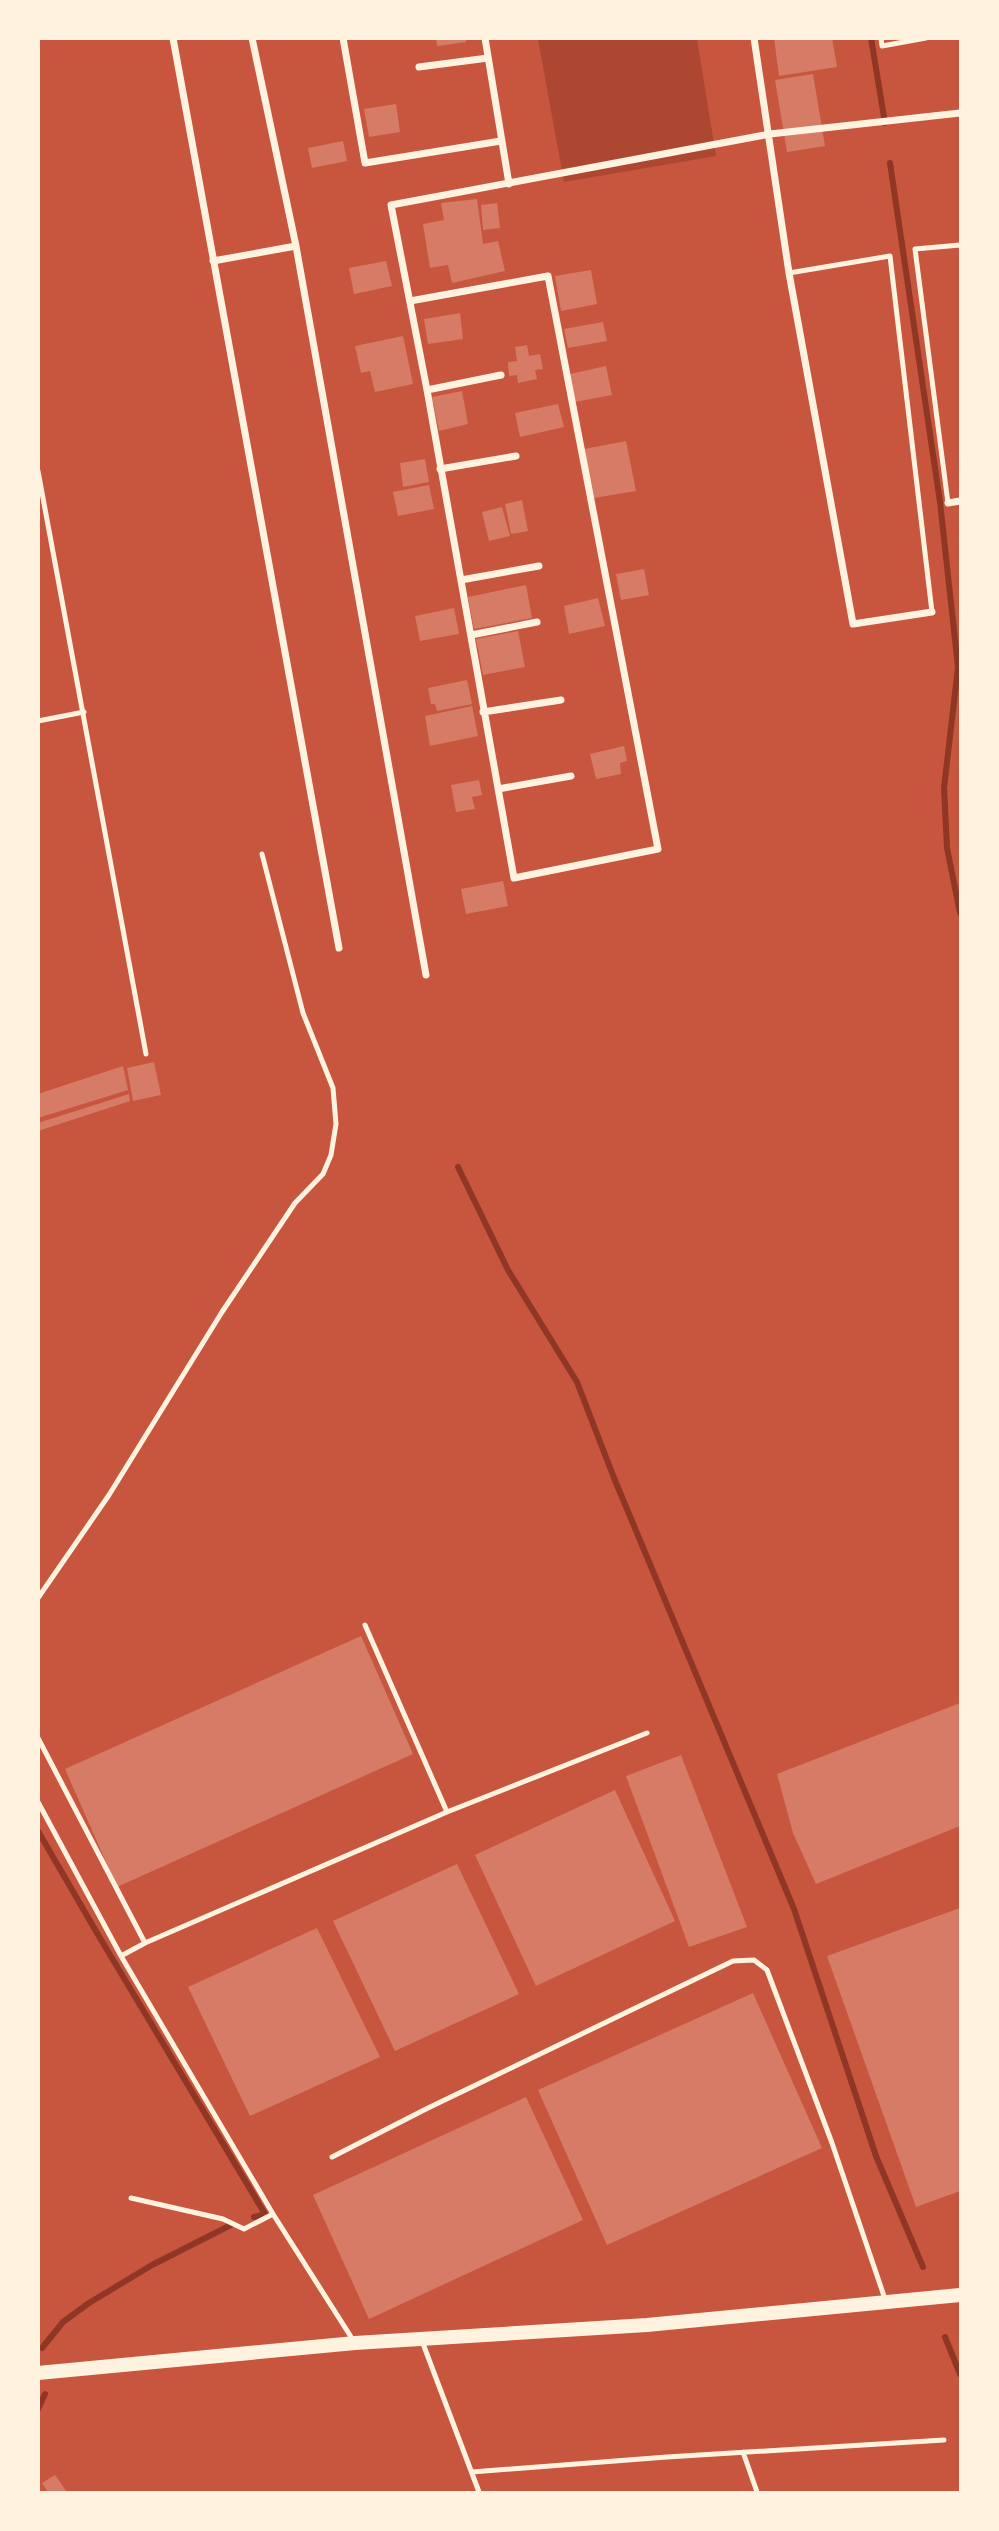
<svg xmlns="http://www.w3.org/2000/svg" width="999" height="2531" viewBox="0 0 999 2531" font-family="'Times New Roman',serif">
	<rect width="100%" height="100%" fill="#c8553d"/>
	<!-- green -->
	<path fill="#ae4732" d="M538,39h159l19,117 -152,26z"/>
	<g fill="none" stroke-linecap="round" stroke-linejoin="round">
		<!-- stream -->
		<path stroke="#8f3625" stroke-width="6" d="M871,38l14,85
			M890,163l50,339 18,165 -14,121 3,60 13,65
			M458,1167l50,103 69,112 37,96 180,431 82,247 47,111
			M38,1831l59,102 168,281 -11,3
			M945,2337l15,37
			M42,2348l21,-26 26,-19 63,-38 79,-40
			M38,2409l7,-15"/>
	</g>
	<!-- building -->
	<path fill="#d67c66" d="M436,38h30v4l-29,4z
		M774,38h58l5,29 -58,9z
		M813,74l12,72 -38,6 -12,-72z
		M396,104l4,28 -31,5 -5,-28z
		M343,141l4,20 -35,7 -4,-20z
		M477,199l6,45 15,-3 7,30 -53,12 -4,-18 -18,3 -7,-44 21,-4 -3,-17z
		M497,203l3,25 -17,2 -2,-25z
		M386,261l6,25 -38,8 -5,-26z
		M591,270l6,34 -36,7 -6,-35z
		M460,313l3,26 -35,5 -4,-25z
		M603,322l4,19 -39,7 -4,-19z
		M403,336l10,48 -38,8 -5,-21 -9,2 -6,-27z
		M527,345l2,11 11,-2 3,15 -8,1 2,9 -19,4 -1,-8 -8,1 -1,-14 9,-1 -2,-14z
		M606,366l6,29 -37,7 -5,-28z
		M462,391l6,33 -29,7 -7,-34z
		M558,404l6,23 -44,10 -5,-24z
		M626,441l10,50 -48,8 -9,-49z
		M425,459l4,23 -26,5 -3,-24z
		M429,485l5,24 -36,7 -5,-24z
		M522,500l6,31 -17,3 -6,-30z
		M502,507l8,29 -21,5 -7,-29z
		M644,569l5,26 -28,5 -5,-26z
		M526,585l6,33 -58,11 -6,-32z
		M598,598l7,28 -36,8 -5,-28z
		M454,608l5,26 -39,7 -5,-25z
		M518,631l7,36 -42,8 -7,-36z
		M467,680l5,24 -35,7 -2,-7h-4l-3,-16z
		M472,706l6,30 -48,10 -5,-30z
		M624,746l3,15 -7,2 1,11 -25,5 -6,-25z
		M479,780l3,15 -10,2 3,12 -19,3 -5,-27z
		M503,881l5,25 -42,8 -5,-25z
		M154,1062l7,33 -28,6 -6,-33z
		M123,1066l5,24 -90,28v-24z
		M129,1094l1,7 -92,30v-8z
		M361,1636l52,118 -296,133 -52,-118z
		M960,1703v123l-144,58 -23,-51 -16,-59z
		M681,1755l66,172 -58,20 -63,-171z
		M615,1790l60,131 -139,65 -61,-131z
		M457,1864l62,130 -124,57 -62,-130z
		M960,1908v283l-44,16 -89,-251z
		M317,1928l63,129 -130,59 -62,-129z
		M753,1993l69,155 -215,97 -69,-155z
		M526,2097l57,123 -214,99 -56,-124z
		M55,2475l12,17h-19l-6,-9z"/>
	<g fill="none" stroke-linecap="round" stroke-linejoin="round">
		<!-- service -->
		<path stroke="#fff3e0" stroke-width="5" d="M881,38l1,8 44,-8
			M789,273l101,-17 42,356
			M38,471l108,583
			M948,503l-33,-254 45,-4
			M38,721l46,-9
			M38,1598l71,-103 113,-183 73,-109 28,-29 8,-19 5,-31 -3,-36 -30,-75 -41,-159
			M365,1625l82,187
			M38,1738l107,205 -24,13
			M38,1802l83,154 152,258 80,126
			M145,1943l302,-131 200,-79
			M332,2157l96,-49 305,-147 21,-1 13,10 65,173 53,156
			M131,2198l92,21 21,10 29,-15
			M422,2341l57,151
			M743,2452l14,40
			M472,2472l195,-15 277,-17"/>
		<!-- minor -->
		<path stroke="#fff3e0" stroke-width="7" d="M173,38l166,910
			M252,38l44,208 130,729
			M343,38l22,125 136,-22
			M485,38l24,146
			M754,38l35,235 64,351 79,-12
			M419,67l69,-9
			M213,261l83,-15
			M410,301l138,-25 110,573 -144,29 -87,-488 -36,-185 379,-71 190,-21
			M427,390l74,-15
			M440,469l76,-13
			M948,503l12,-2
			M461,580l78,-14
			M471,635l66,-13
			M483,712l78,-12
			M498,789l73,-13"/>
		<!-- secondary -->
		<path stroke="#fff3e0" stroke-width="14" d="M38,2373l317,-30 292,-18 313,-30"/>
	</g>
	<!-- border -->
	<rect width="999" height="2531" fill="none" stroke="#fff3e0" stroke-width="80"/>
</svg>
